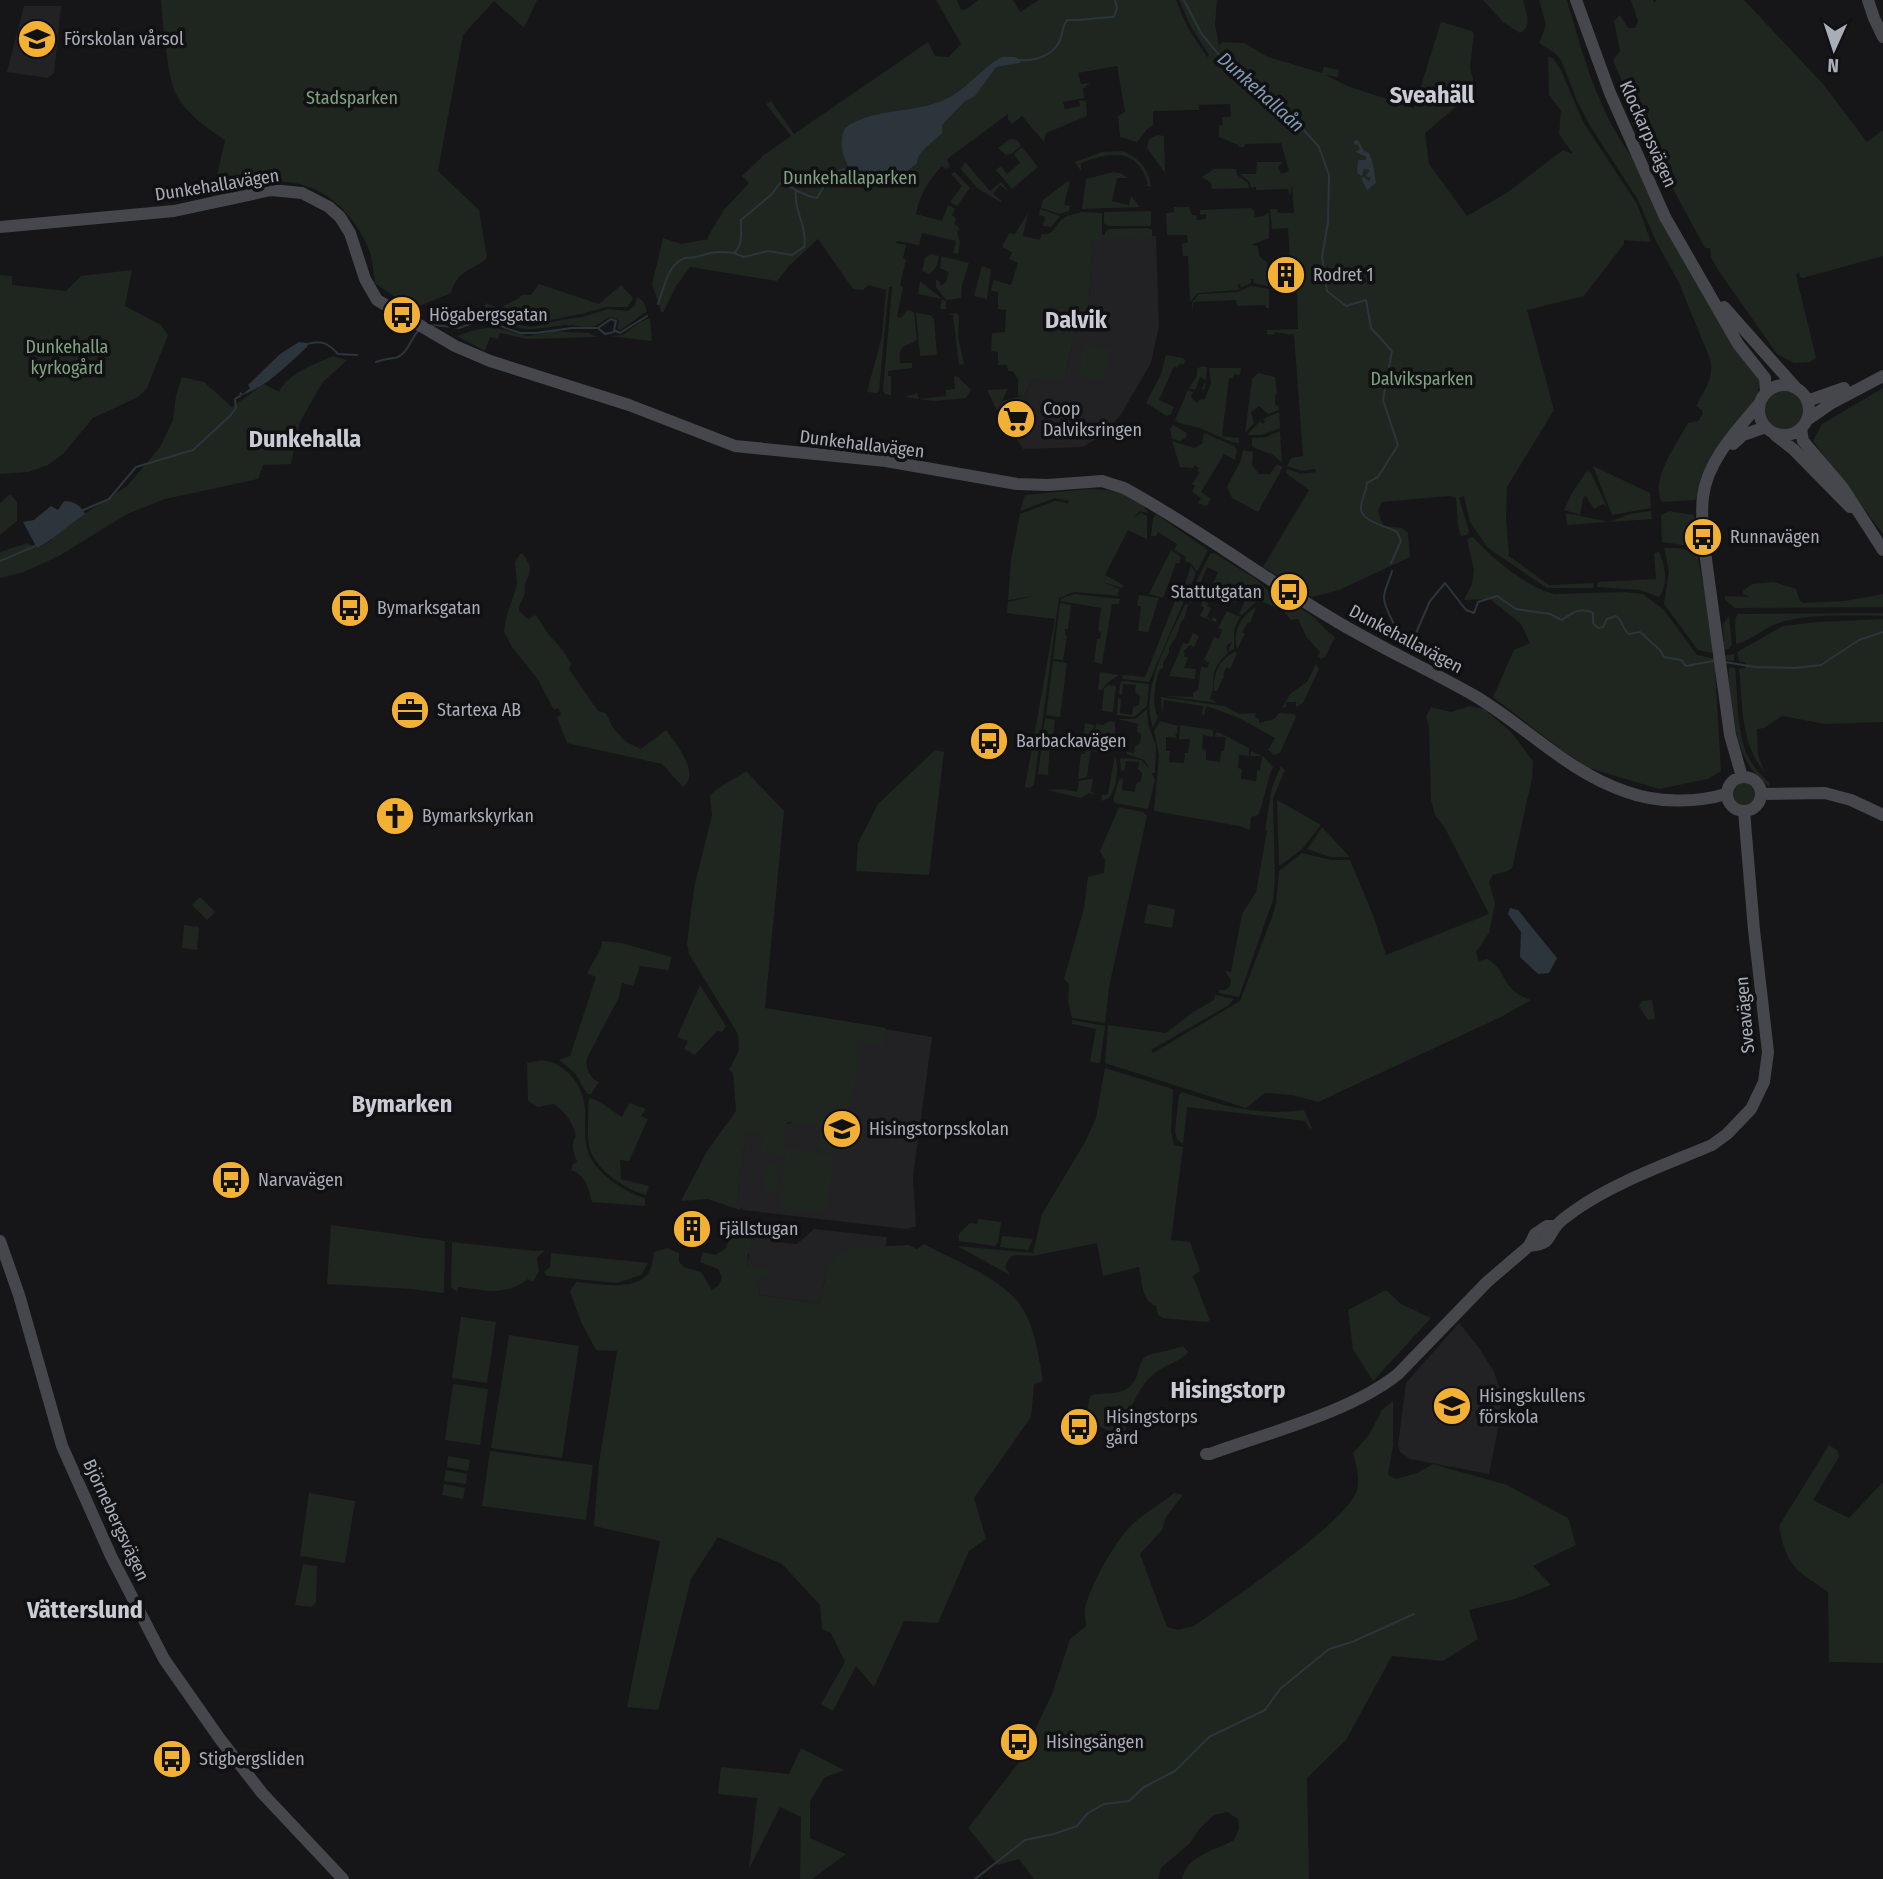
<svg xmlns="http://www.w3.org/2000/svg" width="1883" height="1879" viewBox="0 0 1883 1879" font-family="'Fira Sans Condensed',sans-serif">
	<rect width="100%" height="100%" fill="#161618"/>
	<!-- built -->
	<path fill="#222225" d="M24,6h37l-7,67 -6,5 -41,-6z
		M1102,235l54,1 3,90 -8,37 -31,53 -22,22 -16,9 -59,2 -30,-46 31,-7 10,-18 26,-1 6,-5 9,-38 13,-20 5,-78z
		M867,1026l65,11 -19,140 3,49 -10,3 -164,-19v-5l-5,-1 9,-73 18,-9 24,2 38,-16 30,-65z
		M754,1223l3,1 2,4 6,1 5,-5 7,1 -1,17 21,2 17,-15 73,8 -2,11 -7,1 -51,21 -7,34 -60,-9 -3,-14 -10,-14z
		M1459,1323l21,26 14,23 7,21 -1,26 -11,55 -79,-15 -10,-7 -2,-7 8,-62z"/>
	<!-- green -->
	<path fill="#1e261f" d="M161,0h376l-13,28 -30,-27 -31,34 -25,136 41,39 8,48c-16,14 -29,11 -36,35l-39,16 -37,-26c-2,-11 -2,-23 -6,-33 -14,-35 -43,-65 -83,-68 -16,-2 -56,12 -74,16l13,-58c-18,-12 -37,-25 -48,-44 -10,-17 -14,-74 -16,-96z
		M936,0h21l4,10 6,-1 11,-9h35l7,12 19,-12h137l11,26 20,31 2,-2 -18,-28 -12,-27h5l9,18 -8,-18h32l-2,24 4,21 4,-3 21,1 24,14 54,16 2,-6 15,3 -1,7 -13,-2 25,12 64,21 27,-86 31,9 2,3 -4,34 6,22 -51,43 4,31 38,52 41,-24 55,-42 10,4 -14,-20 2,-23 -12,-16 -1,-38 5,1 8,12 22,52 54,82 14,38 -27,-2v4l-40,52 -57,14 27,100 -47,77 -1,31 3,38 40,29 45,-2 -1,5h-46l-59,-40 -18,-26 -6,-26 -5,2 10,33 -2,4 -6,1 -3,-11 -2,-27 -7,-2 -67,6 -4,9 5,15 19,2 6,5 2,24 -71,33 -27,7 -49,-30 46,-77 -23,-17 1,-4 15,5 14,-2 -1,-3 -13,2 -15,-5 4,-8 12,-2 -9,-121 -19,-3 -1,3 -7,-1v-4l31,-1 -2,-69h-6l-2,-32 -16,1 -2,-20h7l1,4h16l-2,-28 -2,12 -2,-8 -32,1v-3l-5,1 -2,-7 -10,-7h17l1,-12h24l1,2 -4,2 3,8 8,-3 -8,-28 -36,1 -1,3h-5l-1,-2 -19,-8v-11l4,-1 -1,-8h9l-1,-13 -31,1v5l-46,1v14l-6,4 -10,13 -17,-5 -2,-21 7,-4 -8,-46 -39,7 3,11 9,-1 -7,6 1,9 -21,4 2,7 15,-3 -1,-6 7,1 1,15 -41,17 -2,9 -22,-26 -10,8 -4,-5v-5l-61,45 3,8 -4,2 -4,-3c-14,15 -22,28 -26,48l26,7 6,-16 7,4 -3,6 4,4 -2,5 5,3v3l-2,1 3,11 -2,12 -5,-1 3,-12 -34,-8 -3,12 -22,-4 -1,2 10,2 -3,13 3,2 -6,26 3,1 -6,30 4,1 6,-8 7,2 3,28c-12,8 -19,3 -17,23h12v5l-24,3v5h3v19l-6,-1 -2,-3 9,-104h-3l-10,103 -2,3 -10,-1 15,-56 4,-46 -18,-5 -5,5 -10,-1 -35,-50 -28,26 -13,16 -87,-14 -14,19 -13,27 -2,-2 -9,-27 11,-46 18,6 28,-5 -2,-1 17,-28 25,-27 -7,-7 22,-21 27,-19 -25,-32 5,-3 23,33 134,-92 7,14 14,1 12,-13z
		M1483,0h40c3,12 10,26 -3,33l-17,-11z
		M1539,0h28c16,55 31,112 66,158l127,221 -2,15 -63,106 -32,2 -2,-1c-10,-24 16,-57 27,-78l10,-2 5,-7 -1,-4 -6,-4c8,-15 19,-29 14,-47l-31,-76 -22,-40 -19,-43 -49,-76 -12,-23 -16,-41 -6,-7 -16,-10 7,-18z
		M1631,0h22l1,3 3,-3h87l79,84 44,58 16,-12v126l-80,22 -3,-1 -1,-5 -3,3 20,83 -6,4 -16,1 -17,-9 -59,-84 -7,-13 -1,-9h-5l-59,-109 -33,-79 7,-9 -6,-30 6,-6 8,13h7l3,-7z
		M1157,135l7,1 1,37 -18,-25 2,-9z
		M1010,139l7,1 4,6 -8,7 -7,2 -8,-7z
		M1022,147l16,20 -26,22 -16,-19 5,-4 6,8 13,-11 -6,-9z
		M1122,151c17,6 27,18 29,36l-7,-2 4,-1c-11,-37 -37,-32 -67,-21v8l-6,-9 27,-10z
		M965,162l25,29 11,-9 8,10 -9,-7 -7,9 9,7 -2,1 -23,-14 -16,-19z
		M1214,169h22l1,6 11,8 1,5 -37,1 -1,-6 -9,-6z
		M955,172l15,16 -13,18 -7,-4 12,-16 -11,-12z
		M1113,172l7,1 8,5h-11l-5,23 17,4 2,-9 9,11 -58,2 4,-30z
		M1068,181l2,1 -6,23 6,1 -1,5 -10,3 -18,-6 2,-8z
		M1174,207h15l3,8h4l1,5 9,-1v-5l-6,1v-5l51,-2 3,3 1,6 10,-1v-2l4,-1v25l-18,7 7,1 1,10 8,6 1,24 -15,-3 1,-4h-3v4l-10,5 -1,-4 -3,1 3,4 -2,1 -40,3 -8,9 -2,-46h-5l-1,-12 6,-2 -1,-7h-20l-1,-22 8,-1z
		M1040,209l20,7 -9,11 -8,-1 2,-9 -6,-2z
		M1151,211v15h-43l-4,-3v-11z
		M1081,212l21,1v29l-9,-2 -5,74 -13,20 -10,42 -8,4 -23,-2 -10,18h-6v-17l-5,-8h-5l-1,-6h-9v-13l-7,-1 1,-18 13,-1 1,-22 -8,-1v-17l-7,-1 4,-16 -1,5 17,5 7,-22 -9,-4 3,-7 -10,-5 7,-14 6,1 13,-21 -5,23 17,4 2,-6c13,2 12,-9 22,-16 4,-3 12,-4 17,-6z
		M1147,228l5,2v8l-10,1v2h-4l-1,-4 -33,2 1,-7 5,-3z
		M931,254l8,2 -2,10 -7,8 -8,-3 3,-13z
		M941,256l28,7 -7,22 -1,13 -15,2 -10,-13v-7l4,1v4h2l4,-3 3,-10 -9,-4z
		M982,266l9,3 -4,30 -13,-3z
		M132,270l-7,36 36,19 7,10 -21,53 -9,9 -45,21 -30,36 -15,11 -20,7 -28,2v-199l12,1v9l54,6 15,-15z
		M920,281l26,21v7h-6l2,-10 -24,-5z
		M539,284l60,20 22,-19 12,13 -5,9h-22l-20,6 -56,11 -23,-6 -9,1 -13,-4v-12l15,6c7,-7 16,-7 22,-14h9z
		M1251,286l18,3v19h-3l-1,-3 -28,1 -1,-6 -43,2 -1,13v-13l7,-8 38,-2z
		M637,297l6,4 4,10 -26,19 -4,-1 2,-8c-13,-11 -15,5 -29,6 -7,1 -15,-2 -22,-2 -23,1 -45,11 -66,-4l29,6 30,-7 21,-3 26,-8 20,2 7,-6z
		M916,313l14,2 4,4 3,36 -17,1z
		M956,313l3,2 -1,21 6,28 -5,1 -6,-50 -6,-1z
		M650,318l2,23 -43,-5 14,-1 17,-13z
		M493,327l35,9 26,-5 35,2 8,4 -71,2 -26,-6 -2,6 -8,-2 -5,14 -28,-15 17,-6z
		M1083,345l27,3 -4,32 -27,-3z
		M1166,355l17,3 2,3 -2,4 -3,-2 -3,5 -3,-2 -15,34 15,7 -3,7 -4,2 -21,-13 15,-29z
		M333,356l14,4 -25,23 -22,39 -9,42 -28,1 -5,14 -93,20 -38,15 -68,42 -35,16 -24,6v-26l27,-9 10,5 13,-7 11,-12 66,-43 33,-39 13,-27 3,-24 6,-19 22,5 28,25 32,-23 15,8c9,-19 36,-28 54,-36z
		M1200,367h7l-2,22h-3l4,-9 -6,-3 -5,13 -6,-2 8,-12v-7z
		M1209,368h32l-1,7 -6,-1 -1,4h-4l-7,58 17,2v5c-16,-2 -28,-12 -43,-16 -8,-3 -14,-1 -21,-7l13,-30 5,2 -2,4 3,5 3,2 2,-3 6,-1 6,-16z
		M1258,373l17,4 2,17 -2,2v8l3,2 1,4 -11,4 -9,-8 -8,6 3,11 -9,10 7,-54z
		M954,376l4,1 13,13 -5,8 -32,3 -30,-4 13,-4 2,6 27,-3v-6l9,-1z
		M1883,388v146l-70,-93 9,-17z
		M1008,389l-11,21 -10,-20z
		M1764 410a20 20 0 1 1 40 0a20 20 0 1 1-40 0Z
		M1279,412l1,16 -18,7h-15l13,-14 3,3 2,-2 -2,-3z
		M1173,425l14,8 -1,5 -6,3 -8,-2 -2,-10z
		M1280,431l2,32 -9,-8 -21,-8v-9l14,-1z
		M1204,433l30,13 3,4 -2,10 -11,-6 -23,38 10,7 -4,7 -9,-3 3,-5 -9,-6 3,-6 -3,-2 8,-12 -3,-1 2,-3 -4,-3 -2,3 -13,-1 -8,-26 22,7 8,-4z
		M1243,450l10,2 -1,13 7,9h11l7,-10 6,3 -25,45 -26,-14 -5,-11 14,-27z
		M1593,466l57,27 1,15 -39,7z
		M1587,471l4,2 16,34 -4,-3 -9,5 -8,-13 -3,2 -3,17 -16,-5 8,-17z
		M1089,489c19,0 51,4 59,24l-8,-2 -7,7 8,-5 6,3v23l-19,-9 -23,45 18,10 -1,3 -22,-7 20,8 -3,5 3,2 -46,-4 -15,6 -25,186 -4,4 -5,-1 30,-168 -48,-6 1,-11 26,-6 -26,4 3,-40 9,-46 35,-13 13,2 1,-2 -14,-3 -35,13 5,-16z
		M10,494l7,8v19l-17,14v-32z
		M1651,511l1,8 -43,3 21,-8z
		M1669,511l25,4 5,27 -2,5 -35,-5 -1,-27z
		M1566,513l39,8 1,1 -39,3z
		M1156,514l52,36 -11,22 -5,-8 -7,-3 1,-4 -12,-7 3,-6 -19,-12 -2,4h-5l2,-18z
		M1473,537c17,20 56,52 82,57l69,-2 19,2 21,16 33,45 14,3 23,-4v7l-10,-1 -9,7 6,104 -13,8 -49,10 -70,-21 -26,-17 -70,-54 21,-47 16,-7 -9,-19 -31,-25 -26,1 8,-16 2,-14 -7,-31z
		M1664,548h15l18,5 18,90 9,-2 -1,-17 6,-8 3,29 -3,4 -17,4 -14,-3 -34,-46 5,-33z
		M1171,550l10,7 -2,7 -3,-1 -13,35 -14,-4z
		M1659,552c6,13 10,33 0,45l-19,-7 -43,-3 1,-5 58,-3 -2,-26z
		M1214,553l42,26 25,24v7l-23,-10 -16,15 -3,-1 7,-16 -6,-3 -4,8 -10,-4 3,-7 -3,-1 1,-3 -5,-3 -6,11 -4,-1 -7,7 3,1 -1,3 4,2 -4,9 5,3 1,-3 4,2 -1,3 -16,-6 4,-8 -3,-3 5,-12 -3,-4 10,-5 5,-12 -11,-5 -9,22 -2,-1 -5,16 -4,-4 23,-46z
		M520,554h3c11,16 7,15 2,31 -1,3 1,7 -1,11 -2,6 -5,7 -5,15l9,8 7,-4c6,6 9,13 14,20 9,10 16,16 22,29l-2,5 29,42 8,2 7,15 13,14 15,7 25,-19c10,13 35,44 17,57l-21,-23 -95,-21 -10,-25 4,-4 -3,-6 -4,2 -17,-32 -25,-31 -8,-15 2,-14 11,-33 -2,-23z
		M1191,566l5,7 -47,109 -26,-3 -1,-4 23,2 30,-76 4,1z
		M1774,582l22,7 4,12 3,2 42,-2 38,-7v13l-148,1 -10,-8v-4l25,1 -7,-3v-3l9,-7z
		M1074,594l46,5 -1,5h-7l-10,60 -8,-2 3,-23h3l1,-7 -3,-1 3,-23 -41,-7 2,-3z
		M1139,595l20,3 -11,34 -10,-1 3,-25h-4z
		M1287,599l28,19 11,12 9,7 -10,20 -4,2 -4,-3 3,-4 -13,-14 -9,-19 -7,1 -8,-10z
		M1060,603l11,2 -3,24h-3v6l2,1 -4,24 -10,-1z
		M1185,604l5,1 -3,2 -3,12 -3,3 -5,15 -7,11v5l-6,10v5l-3,1c-5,12 -9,37 -2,48l-5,10c-14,-37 17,-89 32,-123z
		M1256,607l-6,16 -2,-1 -6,10 3,2 -8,15c-5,-18 4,-33 19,-42z
		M1227,611l13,6 -6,13v19l-6,3 4,-10 -6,4 2,7c-23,22 -9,25 -18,45l7,5 -51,-7 27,1v-4l5,-3 3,-24 6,2 2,-5 -5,-3 10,-23 5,2 3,-9 -4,-2z
		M1883,613v3c-30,0 -76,-3 -104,7 -13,4 -33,20 -43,21l-1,-25 3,-5z
		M1883,619v103l-58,2 -43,-8 -18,12 -7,1 1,26 7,18c-25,-30 -22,-67 -26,-104l6,-1 1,-5 -7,-2 -2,-9 46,-26 36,-4z
		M1193,633l6,3 -5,11 -4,-2 -7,7 2,1 -1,3 4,2 -4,10 12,1 -1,10 -26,-3 14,-33 5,1z
		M1235,652l2,2 -7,15 -4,-2 -3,8 1,1 -7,15h-3c-1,-17 5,-32 21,-39z
		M1053,661l14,2 -7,54 -14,-2z
		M1316,664l3,5 -16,34 -7,4v-5h-10v5l-4,1 8,-14 17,-12z
		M1729,667l6,1c3,28 1,70 16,94 5,8 12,14 18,21l1,4c-29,-21 -34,-49 -38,-82 -2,-12 -4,-25 -3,-38z
		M1100,672l19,3 -12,8 -5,7h-4z
		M1123,681l26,3 -2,22 -13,11 -17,-2 1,-17 3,1 -1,14 12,2 1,-8 6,-2 1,-9 -5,-4 1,-7 -13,-1 -1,10h-3l1,-10z
		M1108,685l8,1 -3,26 -11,-1 2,-22z
		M1161,697l64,9 14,8 17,-1 -1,4 4,2v4l15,-4 5,-6 15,1 2,3 -16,36 -6,2 -6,-5 7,-12 -38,-21 -31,-11 -2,10 -2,-1 1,-9 -39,-6 -2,14z
		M1470,706l14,3 27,23 22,29 -1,18 -20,89 -4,3 -15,4 -4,7 6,22 -6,29 -13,19 3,9 9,-2c20,13 13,31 43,41l-30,17 -183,85 -26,-7 -27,-2 -19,15 -141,-45 3,-38 58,8 27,-21 21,-12 1,-5 19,4 -5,6 -78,45 2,3 87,-52 32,-84 4,-14 3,-32 23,-18 29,7h19l23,55 13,40 103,-41 -43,-84 -11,-15 -4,-15 -2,-74 -3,-9 5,-10 20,5z
		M1147,709l1,15 8,22 -1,27h-3l3,7 -7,29 -33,-6 -2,-3 6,-20 4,-2 -1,12 13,2 1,-8 5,-3 1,-8 -4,-4 1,-7 -13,-1 -2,10 -3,-1 -1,-12 21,2 10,10 -7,-10 -17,-6v-2l7,1 1,-7 5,-3 1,-9 -4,-3 1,-7 -20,-5h17z
		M1045,718l10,2 -3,24h-2l-2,31 -10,-1z
		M1110,721l5,1v24l-8,-2 -7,5v3l-8,-1 4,-27 7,1z
		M1160,721l18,5 -1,8h-2l2,4 -11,-1v14h4l-1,11 15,1 1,-10h3l2,-14h-11l1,-14 33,5v7l-10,-2 -1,14 4,1v10l14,2 1,-11h3l2,-14h-11l1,-5 4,1 29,15v8l-10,-1 -1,13 4,1 -1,10 15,2 1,-10 3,-1 2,-14h-11v-5l12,5 10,11c-7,15 -8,33 -15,48l-7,2 -1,13 -11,-4 -85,-15 5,-56 -5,-24z
		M1085,723l9,2 -7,52 -9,2 3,-25h4l1,-6 -4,-1z
		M935,750l9,2 -15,123 -73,-4 2,-28 20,-39z
		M1115,755c4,15 2,31 -6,43l-8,3 1,-6 6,-1z
		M1281,766l4,4 -12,28 2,81 -2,21 -34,97 -20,-4v-3h6l5,-4 1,-6 -6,-9 6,1 11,-58 14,-22 11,-61 -2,-1 7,-43z
		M746,771l38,40 -19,197 121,20 -2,18 -19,-3 -1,-2 -8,2 4,18 -15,62 -21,-3 -1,6 -34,-4 -3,2 -3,31 -22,-2 2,-19 -17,-2 -9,72 6,1 -3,5 -32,-11 -27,2 26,-50 29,-40 -3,-38 -4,-3 10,-20 -1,-16 -49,-80 -2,-11 7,-55 18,-73 -2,-19c7,-10 25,-16 36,-25z
		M1090,779h3l-2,13 6,3 -8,-2 -8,5 -33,-8 14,-1 15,3 2,-11z
		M1747,781l7,5 3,8 -4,9 -11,3 -9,-6 -2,-8 7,-10z
		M1277,800l44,25 -19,24 -21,16h-2z
		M1119,807l24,5 4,4 -38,171 -4,36 -33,-5 -4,-16 1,-18 -5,-5 20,-71 4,-31 16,-4 1,-13 -5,-9z
		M1322,827l26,28 1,2h-19l-23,-8z
		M200,897l15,15 -8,8 -15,-15z
		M1148,904l27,5 -3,19 -28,-5z
		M184,925l15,2 -2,23 -15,-2z
		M602,941l19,2 51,14 -4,13 -28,-4 -7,20 -11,-3 -3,14 -32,61c-2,9 3,21 12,24l-8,12h-4l-12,-21 -16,-13 11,-4 26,-79 -9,-4 14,-25z
		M700,985l26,41 -4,6 -5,-1 -22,24 -11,-6 4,-8 -11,-4z
		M1652,1000l3,19 -7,1 -9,-14 3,-5z
		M1072,1020l33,6 -5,37 -10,-1 6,-33 -24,-5z
		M542,1060c25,4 41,24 43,49 1,14 -2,29 3,43 7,21 36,40 57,46v8l-53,-4c-4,-15 -5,-25 -21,-32l2,-6 4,-2c-2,-6 -5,-12 -4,-18 1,-9 4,-3 2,-12 -2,-9 -13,-24 -22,-28l-15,3 -10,-6 -1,-38z
		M1105,1068l68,21 -2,42 3,14 9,2 -12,93 19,2 10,29 -7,5 17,44 -3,2 -44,-4 -5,-3 -2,-9c-15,-6 -14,-25 -17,-39l-36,9 -6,-33 -64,13 -18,-1 -5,2 -5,10 5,8 -53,-29 76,7 9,-39 43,-72 11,-24z
		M1182,1092c44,15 75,24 122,18l8,18 -2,1 -5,-8 -118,-14 -4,37 -6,-4 -2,-9 4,-36z
		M590,1098c10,2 22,13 32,19l7,-14 17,6 -5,7 7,3 -19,42 -9,-1 1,19 28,7 -3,9c-21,-6 -46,-22 -55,-43 -4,-9 -3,-23 -3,-33 1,-7 -1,-15 2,-21z
		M820,1129l14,2 -2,20 -15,-2z
		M786,1148l48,7 -7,54h-3l-1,5 -45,-7z
		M766,1164l14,2 -4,27 -14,-2z
		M978,1219l23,3 -3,21 -3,3 -36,-5v-7l11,-11 7,1z
		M754,1223l3,1 2,4h-6l-2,25h-3l-1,13 23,4 -13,11 3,14 60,9 7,-34 10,-17 17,-5 55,-3 8,4 7,-5c29,16 73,32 94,58 16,20 21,54 25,79l-9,3 -3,33 -57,81 12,41 -17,12 -31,72 -34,-2 -30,66 -18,-21 -23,45 -12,-7 24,-42 -14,-29 -9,-4 -2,-24 -38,-41 -64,-27 -27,42 -33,131 -31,-3 33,-166 -66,-15 5,-63 18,-112 -21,-1 -15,-28 -11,-31 6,-9c18,1 58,10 72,-8 4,-6 5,-15 6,-22l13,-4 12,5v9l5,5 17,5 11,18 6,-4 4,-8 -4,-9 -18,-7 3,-10 12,3 10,-6 4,-9 -1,-9 9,-7 7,2z
		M331,1225l114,16 -1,52 -33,-4 -84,-5z
		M1002,1236l31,3 -5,11 -28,-3z
		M452,1242l84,9 9,-1 -8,8 2,13 -6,11 -5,-3c-24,18 -42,11 -70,8l-1,5 -6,-5z
		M551,1253l97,10 -7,12 -24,8 -70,-7 -3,-4 6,-5z
		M1386,1290l15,14 30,14 -58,63 -20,-32 -5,-39z
		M461,1317l35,5 -9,61 -35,-5z
		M509,1335l70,11 -17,112 -71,-10z
		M1183,1346l5,6c-9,11 -22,12 -33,21 -14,10 -31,43 -29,60l-9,2c-20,-10 -36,-15 -26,-40 18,-4 35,3 45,-17 2,-6 4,-17 9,-21 2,-3 29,-7 38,-11z
		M453,1384l35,5 -8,56 -35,-5z
		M1393,1401v45l-5,29 8,4 21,-6 16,-9 74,21 61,33 8,27 -43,21 18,19 -36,14 -46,11 9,29 -35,22 -51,-5 -46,84 -39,38 2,101h-127c5,-24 33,-28 52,-39l5,-12 -1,-9 -11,-7 -13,3 -14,13 -10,15 -29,25 -3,11h-124l-15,-20 -21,6 -30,-37 52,-67 32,-67 18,-55 16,-13c0,-5 -2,-12 -1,-17 5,-24 31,-70 49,-86 12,-11 27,-19 40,-30l9,2 -17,22 -4,13 -22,24 27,73 11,3 16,-4c31,-22 155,-105 163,-136 3,-12 -1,-26 -4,-37l16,-18 13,-25z
		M1829,1445l8,5 2,7 -26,43 36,18 34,-36v181l-54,-1 -1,-70c-33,-23 -41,-24 -49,-66z
		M490,1451l103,14 -7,55 -104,-14z
		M448,1456l22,4 -2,11 -21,-4z
		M446,1470l21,4 -1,10 -22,-3z
		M444,1484l21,4 -2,11 -21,-4z
		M309,1493l46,8 -10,62 -45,-7z
		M303,1564l14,2 -1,36 -5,5 -16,-2z
		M801,1748l43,22 -20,8 -14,24v36l36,16 -34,25h-12l1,-62 -21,-10 -31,62 8,-71 -39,-4 3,-27 68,7z"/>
	<!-- water -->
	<path fill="#2c353c" d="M1002,57h13l6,3 -1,3 -24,4 -21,29 -10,5 -23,24v8c-9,10 -24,17 -25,30 -11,10 -26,21 -40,21 -26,-2 -43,-33 -32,-56 28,-20 62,-14 94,-26 25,-8 40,-33 63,-45z
		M1358,140l6,11 5,2c5,11 5,19 7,30l-9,7 -6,-12 3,-1 5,5 2,-6 -3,2 -2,-3 4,-5 -6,-1 -2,7 -5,-3 1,-13h7l2,-3 -12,-5 5,-3 -2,-4 -4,-1v-3z
		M299,342l9,1 -1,4c-21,19 -41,41 -68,49l1,-4 3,2 7,-6 -2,-3 32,-31z
		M64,501c9,0 17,4 21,13 -17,11 -31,25 -48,34l-14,-26 11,-2 17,-14 7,4z
		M1510,908l8,2 39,48 -8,15 -11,1 -18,-17 1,-25 -13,-18z"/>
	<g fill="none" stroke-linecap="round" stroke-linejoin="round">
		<!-- stream -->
		<path stroke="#2c353c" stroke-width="2" d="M1184,0l17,33 19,23 73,62 26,29 10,28 -1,47 -6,35 5,34 19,15 20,-6 5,28 21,23 -9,49 15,45 -20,32 -11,6c-1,11 -5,15 -6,23 -3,15 26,20 36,26l4,9 -10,22
			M1019,60c15,1 32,-3 40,-18 4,-7 3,-15 8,-22 16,1 31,-3 47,-3l3,-9 -2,-8
			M734,253l10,4 24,-6 24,4 12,-8c4,-20 -11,-37 -8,-57
			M658,304c6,-16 10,-41 27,-46 4,-1 8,0 11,-1 20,-5 17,-6 38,-4 9,-8 7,-21 7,-33l31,-26 8,-11c13,4 25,14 37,15l12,-21 7,-5 12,-4
			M428,324l31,4 30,-11 14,10 17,6h16l36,-5h26l13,-9 5,2 -2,9 6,3 27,-17
			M598,328l7,6 9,-2
			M307,344c15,-4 21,-1 31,10l19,1
			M376,362c7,-3 11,-3 18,-4 13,-2 16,-18 24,-27
			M81,511l28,-12 27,-32 57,-17 38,-35 5,-7 -1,-9 5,-3
			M0,561l35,-15
			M1392,571c-2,8 -8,18 -8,27 0,8 13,34 19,40l6,1 7,-6 14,-32 15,-18 21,27 8,3 4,-11 19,-6 19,13 34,5 12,6c10,-7 19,-14 31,-7v10l5,5 5,-1 4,-8 9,-3c7,4 6,13 13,18l11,-2 20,18 4,7 17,3 5,6 27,-5
			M1725,662l30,5 40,1 26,-3 38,-25 24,-8
			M975,1879l50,-39 29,-6 23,-8 11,-13 16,-9 25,-3 15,-14 31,-16 34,-34 56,-27 15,-21 49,-40 23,-7 62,-28"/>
		<!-- secondary -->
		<path stroke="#45474d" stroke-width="12" d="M1576,0l34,93 55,124 73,127 27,34 1,15
			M1868,0l6,18 9,19
			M0,227l174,-16 97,-21 31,3 27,14 11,10 10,16 15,46 12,21 78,46 35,15 139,44 106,41 151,15 131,23 31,1 54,-4 22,7c70,38 134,86 202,127 48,30 100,53 149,81 52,31 94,77 152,96 30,11 69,11 99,2
			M1724,307l72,81
			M1759 410a25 25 0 1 1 50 0a25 25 0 1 1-50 0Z
			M1807,401l37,-13
			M1807,420l23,-16 53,-28
			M1801,429l2,12 40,47 40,62
			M1775,435l18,14 57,58
			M1733,444l10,-9 23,-8
			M1727 794a17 17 0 1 1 34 0a17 17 0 1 1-34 0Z
			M1742,777l-12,-42 -27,-198c0,-13 -2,-27 0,-40 4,-36 34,-67 57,-94
			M1761,794l64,-1 26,7 32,15
			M0,1241l19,54 43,151 49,110 53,103 56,80 42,54 81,86
			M1529,1246c23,-2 17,-8 28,-21 4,-5 12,-10 17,-14 39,-28 93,-47 138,-66l15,-11 24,-25 13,-27 4,-30 -14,-122 -10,-119
			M1206,1454h4c57,-21 141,-42 188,-80l89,-92 42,-36 6,-12 12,-8h8"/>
	</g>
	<!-- icons -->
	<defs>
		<g id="school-disc" transform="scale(2.0125)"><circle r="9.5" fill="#f2b134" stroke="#111113"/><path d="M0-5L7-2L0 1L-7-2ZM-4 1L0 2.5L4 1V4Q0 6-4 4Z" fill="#111"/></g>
		<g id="building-disc" transform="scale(2.0125)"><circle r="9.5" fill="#f2b134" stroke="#111113"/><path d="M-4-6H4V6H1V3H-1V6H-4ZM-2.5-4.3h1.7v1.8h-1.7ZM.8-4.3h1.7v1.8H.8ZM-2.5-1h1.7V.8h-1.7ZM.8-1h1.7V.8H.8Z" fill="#111"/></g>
		<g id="bus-disc" transform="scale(2.0125)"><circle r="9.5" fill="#f2b134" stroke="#111113"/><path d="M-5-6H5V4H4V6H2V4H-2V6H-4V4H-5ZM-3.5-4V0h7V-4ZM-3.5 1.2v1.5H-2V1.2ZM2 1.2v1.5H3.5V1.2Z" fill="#111"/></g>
		<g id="supermarket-disc" transform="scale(2.0125)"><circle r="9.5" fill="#f2b134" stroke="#111113"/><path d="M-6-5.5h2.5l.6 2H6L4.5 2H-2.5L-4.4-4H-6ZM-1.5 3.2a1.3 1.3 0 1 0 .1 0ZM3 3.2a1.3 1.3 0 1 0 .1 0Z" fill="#111"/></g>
		<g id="office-disc" transform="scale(2.0125)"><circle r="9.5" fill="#f2b134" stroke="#111113"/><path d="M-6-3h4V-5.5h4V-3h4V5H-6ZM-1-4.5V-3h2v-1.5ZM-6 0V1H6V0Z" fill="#111"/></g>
		<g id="church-disc" transform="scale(2.0125)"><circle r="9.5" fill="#f2b134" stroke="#111113"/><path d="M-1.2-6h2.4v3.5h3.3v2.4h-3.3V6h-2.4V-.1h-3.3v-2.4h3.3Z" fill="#111"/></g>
	</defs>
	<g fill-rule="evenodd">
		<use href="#school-disc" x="37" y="39"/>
		<use href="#building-disc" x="1286" y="275"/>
		<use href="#bus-disc" x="402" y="315"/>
		<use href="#supermarket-disc" x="1016" y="419"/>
		<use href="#bus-disc" x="1703" y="537"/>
		<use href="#bus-disc" x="1289" y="592"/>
		<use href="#bus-disc" x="350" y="608"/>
		<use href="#office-disc" x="410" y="710"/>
		<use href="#bus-disc" x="989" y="741"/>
		<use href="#church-disc" x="395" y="816"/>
		<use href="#school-disc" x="842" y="1129"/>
		<use href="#bus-disc" x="231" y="1180"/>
		<use href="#building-disc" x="692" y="1229"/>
		<use href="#school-disc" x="1452" y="1406"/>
		<use href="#bus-disc" x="1079" y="1427"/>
		<use href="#bus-disc" x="1019" y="1742"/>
		<use href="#bus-disc" x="172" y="1759"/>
	</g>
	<g text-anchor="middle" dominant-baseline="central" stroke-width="7" stroke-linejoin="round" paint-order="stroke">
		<!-- poi labels -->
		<g font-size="18" fill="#a8adb8" stroke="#111113" text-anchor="start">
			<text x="64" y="39">Förskolan vårsol</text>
			<text x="1313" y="275">Rodret 1</text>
			<text x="429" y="315">Högabergsgatan</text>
			<text x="1043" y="409">Coop<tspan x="1043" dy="21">Dalviksringen</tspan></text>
			<text x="1730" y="537">Runnavägen</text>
			<text x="1262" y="592" text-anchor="end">Stattutgatan</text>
			<text x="377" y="608">Bymarksgatan</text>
			<text x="437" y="710">Startexa AB</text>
			<text x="1016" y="741">Barbackavägen</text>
			<text x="422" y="816">Bymarkskyrkan</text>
			<text x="869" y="1129">Hisingstorpsskolan</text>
			<text x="258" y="1180">Narvavägen</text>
			<text x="719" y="1229">Fjällstugan</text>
			<text x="1479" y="1396">Hisingskullens<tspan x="1479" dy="21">förskola</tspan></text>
			<text x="1106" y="1417">Hisingstorps<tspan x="1106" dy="21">gård</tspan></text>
			<text x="1046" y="1742">Hisingsängen</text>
			<text x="199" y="1759">Stigbergsliden</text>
		</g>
		<!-- park labels -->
		<g font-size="18" fill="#7fa381" stroke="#111113">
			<text x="352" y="98">Stadsparken</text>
			<text x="850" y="178">Dunkehallaparken</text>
			<text x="67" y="347">Dunkehalla<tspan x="67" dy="21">kyrkogård</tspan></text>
			<text x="1422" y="379">Dalviksparken</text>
		</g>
		<!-- street labels -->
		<g font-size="18" fill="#a8adb8" stroke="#111113">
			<text transform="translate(1648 134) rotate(66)">Klockarpsvägen</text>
			<text transform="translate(217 185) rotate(-9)">Dunkehallavägen</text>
			<text transform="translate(862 444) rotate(7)">Dunkehallavägen</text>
			<text transform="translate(1406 639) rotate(28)">Dunkehallavägen</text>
			<text transform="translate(1745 1015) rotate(-95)">Sveavägen</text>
			<text transform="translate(116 1520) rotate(65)">Björnebergsvägen</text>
		</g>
		<!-- water labels -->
		<g font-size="19" font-style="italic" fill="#7f9bb3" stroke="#111113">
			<text transform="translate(1261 92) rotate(42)">Dunkehallaån</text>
		</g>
		<!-- district labels -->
		<g font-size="24" font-weight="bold" fill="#c9ccd4" stroke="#111113">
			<text x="1432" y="95">Sveahäll</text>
			<text x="1076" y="320">Dalvik</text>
			<text x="305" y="439">Dunkehalla</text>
			<text x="402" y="1104">Bymarken</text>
			<text x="1228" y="1390">Hisingstorp</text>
			<text x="85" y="1610">Vätterslund</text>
		</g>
	</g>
	<!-- north arrow -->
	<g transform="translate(1834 49) rotate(183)" stroke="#111113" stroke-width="5" paint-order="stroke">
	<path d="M0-5L12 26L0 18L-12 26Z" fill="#a8adb8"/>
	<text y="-10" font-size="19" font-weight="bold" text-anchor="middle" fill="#a8adb8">N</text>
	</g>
</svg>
